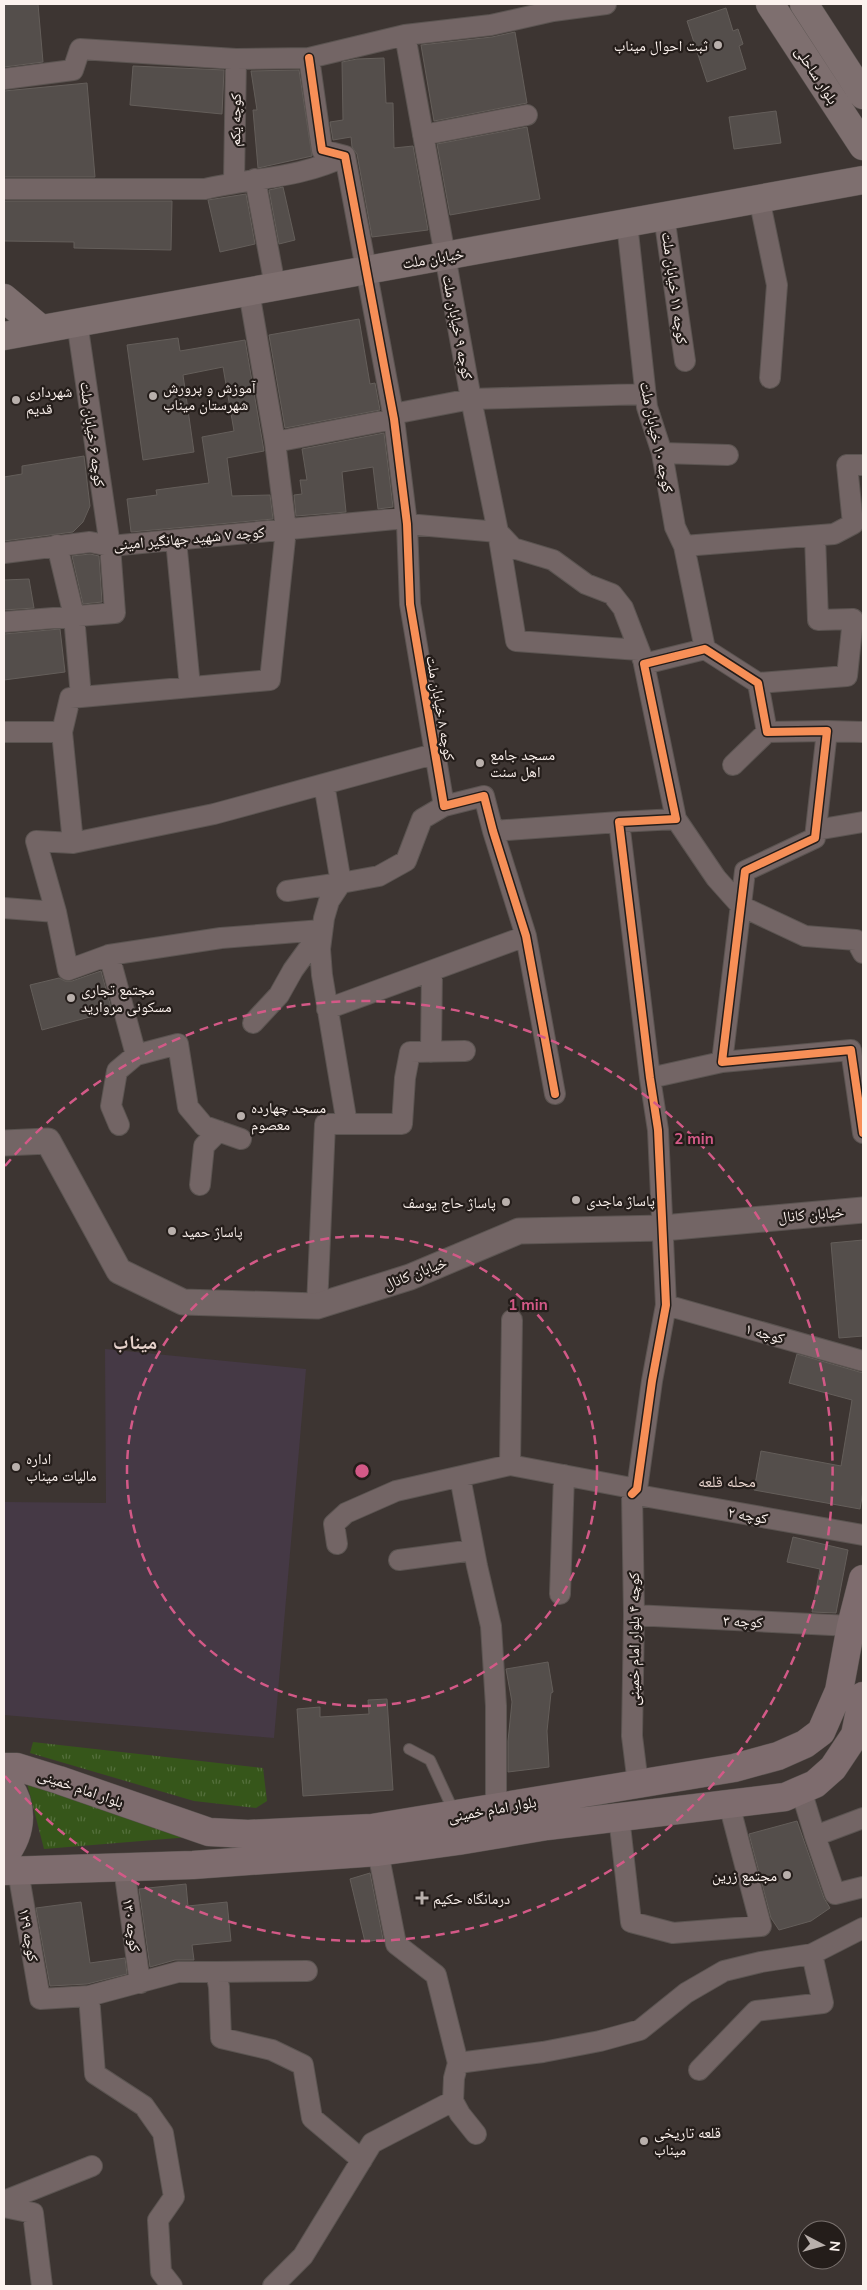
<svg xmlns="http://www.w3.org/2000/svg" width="867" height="2290" viewBox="0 0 867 2290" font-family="Mulish,'Noto Naskh Arabic',sans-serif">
	<defs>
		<pattern id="grass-tufts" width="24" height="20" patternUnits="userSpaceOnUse" patternTransform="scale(1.25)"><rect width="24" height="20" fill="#36561a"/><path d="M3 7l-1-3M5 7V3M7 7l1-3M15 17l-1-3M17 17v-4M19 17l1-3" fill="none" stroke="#546f3c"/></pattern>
	</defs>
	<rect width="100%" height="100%" fill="#3d3532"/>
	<!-- commercial -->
	<path fill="#453945" d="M105,1349l201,20 -32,369 -270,-23v-213l102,1z"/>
	<!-- grass -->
	<path fill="url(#grass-tufts)" d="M33,1742l230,26 4,33 -11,7 -62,-7 -164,-48z
		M26,1779l164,58 -146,12z"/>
	<!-- building -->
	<path fill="#544e4b" stroke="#645e5a" d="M4,4h34l5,58 -39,5z
		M726,8l7,23 5,-2 5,15 -4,2 7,23 -39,13 -20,-61z
		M515,32l12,71 -93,18 -13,-76 71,-8z
		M384,58l2,45h7l1,45 19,-2 15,84 -56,7 -15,-83 -5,-7 -1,-10 -18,3 -3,-18 13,-2 -1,-58 15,-3z
		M133,66l91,4 -2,44 -92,-9z
		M299,70l13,86 -54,12 -5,-58h4l-6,-39z
		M87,83l8,94h-91v-86z
		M776,111l5,32 -47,6 -5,-32z
		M527,127l13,72 -90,16 -13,-71z
		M283,187l12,53 -16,4 -10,-54z
		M246,194l9,50 -35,8 -12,-52z
		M4,201h168l-1,49 -97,-2v-6l-70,-1z
		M359,319l11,65 5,-1 5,27 -95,18 -16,-93z
		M178,338l2,13 65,-11 19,111 -37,7 5,38 38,-1 3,24 -142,13 -4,-33 30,-4 -1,-5 53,-7 -7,-46 32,-6 -11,-64 -40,8 11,77 -51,8 -16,-115z
		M384,433l9,74 -15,2 -5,-42 -31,5 4,40 -50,4 -2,-21 8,-1 -2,-14h7l-5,-31z
		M84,456l6,50 -7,16 -10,10 -69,9v-64l18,-3v-8z
		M90,554l9,2 3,46 -19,2 -11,-48z
		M29,579l5,29 -30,2v-30z
		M60,629l5,43 -61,8v-46z
		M101,971l11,40 -70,19 -12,-45 29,-7 6,3h7z
		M863,1240v96l-24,2 -8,-95z
		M797,1354l66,19v118l-3,18 -106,-19 7,-39 80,15 11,-66 -63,-17z
		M793,1537l55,13 -12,63 -24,-1 8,-43 -33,-7z
		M548,1662l5,30 -2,1 -4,38 2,36 -41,5v-31l4,-39 -6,-33z
		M387,1699l6,91 -90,6 -6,-87 23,-2v10l49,-3 -1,-14z
		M797,1821l27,77 6,10 -19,13 -32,9 -8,-12 -22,-84z
		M370,1873l13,66 -18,3 -15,-63z
		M186,1884l2,22 39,-4 4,39 -39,4 2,15h-19l-25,7 -11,-78z
		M81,1902l9,61 35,-5 2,16 -40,10 -37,2 -14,-78z"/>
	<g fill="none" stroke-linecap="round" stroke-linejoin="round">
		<!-- service casing -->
		<g stroke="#5b5451" stroke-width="12">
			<path id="service" d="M409,1749l21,11 24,52"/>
		</g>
		<!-- minor casing -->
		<g stroke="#5b5451" stroke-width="22">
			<path id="minor" d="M309,58l13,92 23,6 49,263 13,105 3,80 34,202 40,-10 9,35 33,105 29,158
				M4,79l69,-9 7,-21 156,10 73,-1 96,-23 86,-10 62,-14 53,-7
				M423,135l104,-20
				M255,179l20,107
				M234,182l2,-123
				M4,189h201c47,-11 97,-11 140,-33
				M759,198l18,87 -7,93
				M664,216l21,145
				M627,223l20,184 15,46 13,74 9,19 21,103
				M393,414l78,-15 -66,-364
				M275,442l119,-23
				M662,453l66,2
				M407,524l91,8 -27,-133 174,-5
				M498,532l18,109 123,9
				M498,532l15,16 40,12 33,24 26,10 11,14 20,52
				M176,540l14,147
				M57,545l17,71 7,81
				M684,546l150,-12 19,-10 -6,-59h16
				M4,553l86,-11 20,4 296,-28
				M4,622l111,-9 -5,-67 -33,-224
				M758,683l89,-7 6,-57 -35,1 -3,-84
				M827,731l36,1
				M4,732h58
				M733,765l34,-33
				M324,784l17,99 38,-7 27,-15 16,-42 22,-13
				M676,819l40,59 25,28 64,30 51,4 7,13
				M816,830l47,-8
				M493,831l126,-9
				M73,843l-11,-111 8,-34 200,-18 16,-151 -11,-87 -26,-150
				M341,883l-12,18 -5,17 -4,31 2,26 25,149
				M287,891l54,-8
				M4,908l52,4
				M109,955l112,-17 101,-8
				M327,1009l199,-73
				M253,1023l26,-28 14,-25 29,-40
				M431,1052l1,-81
				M136,1055l-27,-100 -41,15 -12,-58 -20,-71 37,2 141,-29 220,-60
				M650,1078l72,-16
				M119,1125l-8,-19 6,-35 19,-16 42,-11 10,63 16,19 37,13
				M200,1185l4,-39 15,-15
				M666,1305l197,56
				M317,1306l8,-182h77l3,-46 5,-26 55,-1
				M510,1465l2,-145
				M460,1477l17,89 14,60 5,80v103
				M632,1494l5,-5 15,-108 14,-76 -8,-175 -8,-52 -31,-256 57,-3 -32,-155 61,-15 53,34 9,49 60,-1 -12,107 -70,33 -23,191 129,-12 12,83
				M632,1494l2,121 -2,121 6,48
				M632,1494l231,41
				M337,1544l-3,-20 12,-11 50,-22 114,-26 127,24
				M399,1560l75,-10
				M560,1594l4,-119
				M634,1615l217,11
				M801,1790l14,46 48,-18
				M619,1817l12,105 42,11 88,-7 -32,-122
				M815,1836l20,58 28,-7
				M378,1852l18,92 40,31 22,88 -4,15 -1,23 7,13 16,20
				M124,1868l16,115
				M18,1871l22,128 49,-3 89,-24h38
				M307,1971l-91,1 3,15 2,51 51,12 31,15 9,53 50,42
				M89,1996l6,78 49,32 19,27 11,64 -16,23 3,52 11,14
				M458,2063l85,-11 57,-11 40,-11 46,-37 38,-22 37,-9 51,-8 51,-26
				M699,2070l57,-59 67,-8 -11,-49
				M4,2201l88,-35
				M4,2207l29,6 9,73
				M273,2286l30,-30 69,-113 81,-42"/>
		</g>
		<!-- tertiary casing -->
		<g stroke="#5b5451" stroke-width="27">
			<path id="tertiary" d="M4,1143l44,-2 71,130 64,31 134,4 93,-29 109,-46 144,-3 200,-18"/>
		</g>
		<!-- secondary casing -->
		<g stroke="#5b5451" stroke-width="29">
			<path id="secondary" d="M770,4l93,142
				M804,4l59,91
				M4,298l37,31
				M4,336l859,-156"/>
		</g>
		<!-- primary casing -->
		<g stroke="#5b5451" stroke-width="29">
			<path id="primary" d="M4,1767h13l42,13 150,52 39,2 124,-6 362,-60 44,-12 27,-12 16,-12 18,-41 12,-65 12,-47
				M4,1780c21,23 19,52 0,76
				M4,1871l189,-6 185,-13 80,-11 89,-15 238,-29 30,-13 18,-16 22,-33 8,-39"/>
		</g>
		<!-- service -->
		<use href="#service" stroke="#736565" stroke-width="10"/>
		<!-- minor -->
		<use href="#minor" stroke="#736565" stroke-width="20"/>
		<!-- tertiary -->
		<use href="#tertiary" stroke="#736565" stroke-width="25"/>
		<!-- secondary -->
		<use href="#secondary" stroke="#7e6f6f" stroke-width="28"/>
		<!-- primary -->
		<use href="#primary" stroke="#7e6c6e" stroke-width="28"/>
		<!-- cycleway casing -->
		<g stroke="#241d1a" stroke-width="11">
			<path id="cycleway" d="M309,58l13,92 23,6 49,263 13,105 3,80 34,202 40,-10 9,35 33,105 29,158
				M632,1494l5,-5 15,-108 14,-76 -8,-175 -8,-52 -31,-256 57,-3 -32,-155 61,-15 53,34 9,49 60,-1 -12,107 -70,33 -23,191 129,-12 12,83"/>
		</g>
		<!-- cycleway -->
		<use href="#cycleway" stroke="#f78f57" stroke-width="8"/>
	</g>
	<!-- distance rings -->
	<g fill="none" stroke="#d35987" stroke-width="2.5" stroke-dasharray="9 6">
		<circle cx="362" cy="1471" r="235"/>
		<path d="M5 1166A470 470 0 1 1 5 1776"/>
	</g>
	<!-- markers -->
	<g fill="#b9b0ac" stroke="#241d1a" stroke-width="2">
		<circle cx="718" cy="45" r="5"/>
		<circle cx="153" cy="396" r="5"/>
		<circle cx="16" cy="400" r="5"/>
		<circle cx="480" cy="763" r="5"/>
		<circle cx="71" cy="998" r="5"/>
		<circle cx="241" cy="1116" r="5"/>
		<circle cx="576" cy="1200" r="5"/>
		<circle cx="506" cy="1202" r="5"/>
		<circle cx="172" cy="1231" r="5"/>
		<circle cx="16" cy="1467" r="5"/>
		<circle cx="787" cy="1875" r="5"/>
		<path d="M419.5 1890.5h5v5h5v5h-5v5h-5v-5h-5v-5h5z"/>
		<circle cx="644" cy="2141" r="5"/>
	</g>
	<g text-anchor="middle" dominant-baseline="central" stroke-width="4.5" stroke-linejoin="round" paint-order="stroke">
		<!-- poi labels -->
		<g font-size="15" fill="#fcf2ee" stroke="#241d1a" text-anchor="start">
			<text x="708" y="45" text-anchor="end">ثبت احوال میناب</text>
			<text x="163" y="387">آموزش و پرورش<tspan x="163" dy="17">شهرستان میناب</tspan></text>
			<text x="26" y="391">شهرداری<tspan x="26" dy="17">قدیم</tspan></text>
			<text x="490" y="754">مسجد جامع<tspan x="490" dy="17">اهل سنت</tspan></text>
			<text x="81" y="989">مجتمع تجاری<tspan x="81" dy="17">مسکونی مروارید</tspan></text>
			<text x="251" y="1107">مسجد چهارده<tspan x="251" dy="17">معصوم</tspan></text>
			<text x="586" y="1200">پاساژ ماجدی</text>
			<text x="496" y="1202" text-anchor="end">پاساژ حاج یوسف</text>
			<text x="182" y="1231">پاساژ حمید</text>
			<text x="26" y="1458">اداره<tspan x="26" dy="17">مالیات میناب</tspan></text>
			<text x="777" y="1875" text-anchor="end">مجتمع زرین</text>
			<text x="433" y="1898">درمانگاه حکیم</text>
			<text x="654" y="2132">قلعه تاریخی<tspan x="654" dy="17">میناب</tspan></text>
		</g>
		<!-- street labels -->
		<g font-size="15" fill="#fcf2ee" stroke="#241d1a">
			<text transform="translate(817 75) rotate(57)">بلوار ساحلی</text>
			<text transform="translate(235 120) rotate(-89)">کوچه یکم</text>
			<text transform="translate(433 258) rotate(-10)">خیابان ملت</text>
			<text transform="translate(675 288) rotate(82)">کوچه ۱۱ خیابان ملت</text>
			<text transform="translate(458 327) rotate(79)">کوچه ۹ خیابان ملت</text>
			<text transform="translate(93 434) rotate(82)">کوچه ۶ خیابان ملت</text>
			<text transform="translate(657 437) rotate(78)">کوچه ۱۰ خیابان ملت</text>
			<text transform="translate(189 538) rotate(-5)">کوچه ۷ شهید جهانگیر امینی</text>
			<text transform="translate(441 708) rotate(80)">کوچه ۸ خیابان ملت</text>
			<text transform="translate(811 1214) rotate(-5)">خیابان کانال</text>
			<text transform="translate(415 1273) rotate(-21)">خیابان کانال</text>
			<text transform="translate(765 1333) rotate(16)">کوچه ۱</text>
			<text transform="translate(748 1515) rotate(10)">کوچه ۲</text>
			<text transform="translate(743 1621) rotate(3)">کوچه ۳</text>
			<text transform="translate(633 1639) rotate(-90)">کوچه ۴ بلوار امام خمینی</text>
			<text transform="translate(81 1788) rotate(19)">بلوار امام خمینی</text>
			<text transform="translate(492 1809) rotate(-10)">بلوار امام خمینی</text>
			<text transform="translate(132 1925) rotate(82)">کوچه ۱۳۰</text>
			<text transform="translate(29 1935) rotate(80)">کوچه ۱۲۹</text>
		</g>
		<!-- neighbourhood labels -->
		<g font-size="16" fill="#e6d2cb" stroke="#241d1a">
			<text x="727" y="1481">محله قلعه</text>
		</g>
		<!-- district labels -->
		<g font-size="20" font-weight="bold" fill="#e6d2cb" stroke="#241d1a">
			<text x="135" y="1341">میناب</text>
		</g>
	</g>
	<circle cx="362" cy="1471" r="8" fill="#d35987" stroke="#241d1a" stroke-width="2.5"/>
	<g font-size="15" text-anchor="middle" font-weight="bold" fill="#d35987" stroke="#241d1a" stroke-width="4.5" stroke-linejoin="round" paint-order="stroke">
		<text x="694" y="1144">2 min</text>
		<text x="528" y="1310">1 min</text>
	</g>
	<!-- border -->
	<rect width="867" height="2290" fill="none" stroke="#fcf2ee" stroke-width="10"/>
	<!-- north arrow -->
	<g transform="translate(822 2245) rotate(96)"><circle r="24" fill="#241d1a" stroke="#7a726f"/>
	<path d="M0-4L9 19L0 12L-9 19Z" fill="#b9b0ac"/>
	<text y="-8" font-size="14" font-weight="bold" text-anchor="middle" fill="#fcf2ee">N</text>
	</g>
</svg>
